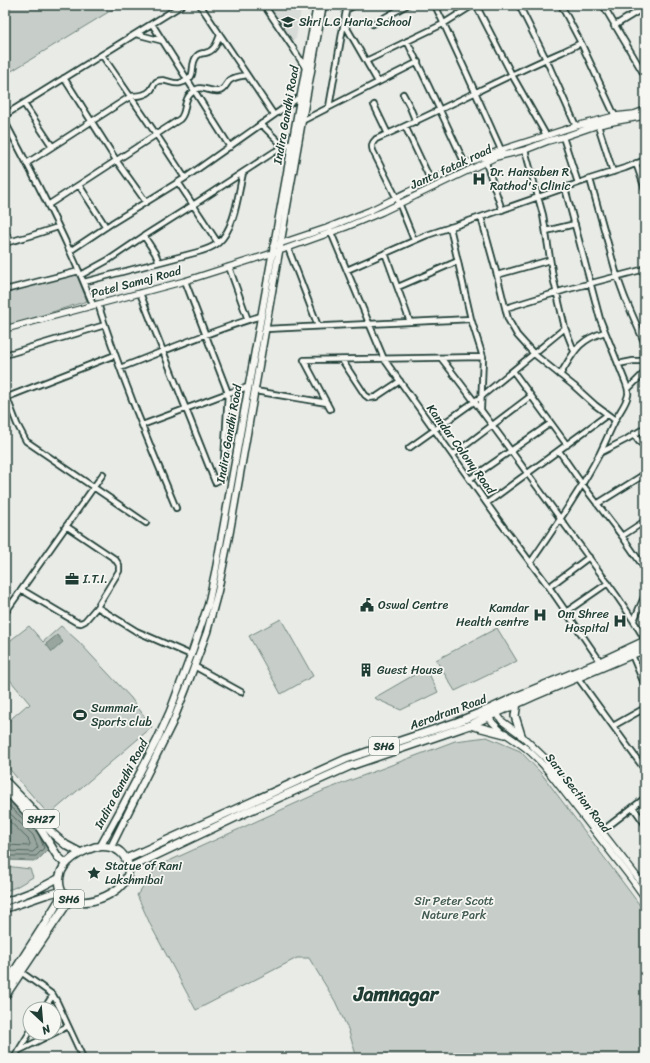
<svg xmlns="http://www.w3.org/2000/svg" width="650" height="1063" viewBox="0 0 650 1063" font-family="Sriracha,sans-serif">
	<rect width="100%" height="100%" fill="#e9ebe7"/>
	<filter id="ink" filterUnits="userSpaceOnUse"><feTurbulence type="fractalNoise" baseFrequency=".025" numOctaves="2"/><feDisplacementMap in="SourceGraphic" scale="8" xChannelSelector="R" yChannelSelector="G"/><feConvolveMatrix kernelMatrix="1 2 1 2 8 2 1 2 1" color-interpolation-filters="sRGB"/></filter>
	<g filter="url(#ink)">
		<!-- built -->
		<path fill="#d8dcd8" d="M267,5h35l-6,34 -8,4z"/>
		<!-- green -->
		<path fill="#c7cec9" stroke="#73867e" d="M5,5h115l-115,70z
			M76,273l11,28 -82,26v-34z
			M281,619l32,57 -32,18 -32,-58z
			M29,626l14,16 18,-16 17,15 53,57 21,29 -103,88 -44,-51v-40l22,-19 1,1 2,-2 -25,-30v-28l2,-3z
			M497,628l20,33 -62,30 -19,-31z
			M426,668l12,24 -37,18 -27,-12z
			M487,737l33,14 21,22 104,139v146h-288l-9,-29 -13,-28 -26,-43h-12l-101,52 -45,-84 -14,-31 21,-29 167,-76 130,-49z
			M5,866l25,3 3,8 -17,10 -11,4z"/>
		<!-- water -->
		<path fill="#99a6a0" stroke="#687c75" d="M57,635l6,7 -11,10 -6,-8z
			M5,798l36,32 8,19 -12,12 -32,-1z"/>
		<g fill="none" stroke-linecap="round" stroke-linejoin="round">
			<!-- shore -->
			<path stroke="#50675f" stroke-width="1" d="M5,802l31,29
				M5,809l28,26 5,12 -5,5 -28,-1
				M5,817l23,22 2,5 -1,2 -24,-1
				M5,856h31l8,-8 -5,-13"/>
			<!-- minor casing -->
			<g stroke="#1f3d34" stroke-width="8">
				<path id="minor" d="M200,5l74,110
					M264,5l29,43 13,21
					M435,5l32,69 35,78
					M476,5l36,70 34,60
					M519,5l27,54 30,67
					M561,5l20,38 34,73
					M603,5l42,71
					M346,10l9,-5
					M344,23l34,59
					M152,24l78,123
					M373,24l34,-19
					M614,26l31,-19
					M136,34l27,7
					M407,41c20,41 39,82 58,123
					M102,55l54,79 29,44
					M366,61l77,-37 30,-19
					M64,78l52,82 30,42
					M403,94l6,11 7,17
					M24,104l28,42
					M374,105l14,29
					M329,107l18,-102
					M5,115l177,-110
					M302,121l116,-59
					M5,122c32,60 63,120 88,183
					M597,122l16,50
					M261,124l23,23
					M405,126l26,55
					M563,137l15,46
					M525,150l18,65 10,62 12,51 9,23
					M485,160l17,50
					M27,163l104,-67c6,0 15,0 20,-6 2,-3 3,-6 5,-8 8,-5 16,3 24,1 20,-5 8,-17 17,-27 2,-2 5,-3 8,-3 10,-2 12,-10 15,-18
					M636,163l9,26
					M590,179l27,97 8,22 20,46
					M178,182l40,61
					M79,185l27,42
					M48,205l132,-86c5,-5 4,-10 6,-17 1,-4 4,-8 7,-10 8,-9 16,1 26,-1 7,-1 7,-10 13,-12 5,-3 11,-3 15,-4
					M481,217l16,58 11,44 9,16 17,19 40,32 21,19 20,15
					M450,227l21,92 12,38 -2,52
					M330,230l54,129 116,163 49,65 53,77
					M546,231l29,-7
					M5,232l5,9
					M144,236l11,17 4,9
					M414,240l-15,-37 -26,-52c-2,-6 -1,-8 3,-12 63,-27 123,-60 186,-87l19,-9
					M5,243l25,-7 28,-9
					M288,248l30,78
					M70,251l42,-28 73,-45 116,-82
					M385,253l25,69
					M229,267l19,53
					M347,270l80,-35 54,-18 109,-38 35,-11 20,-8
					M81,275l29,-16 34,-23 49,-31 81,-53 19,-10
					M497,275l53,-15
					M84,282l114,-30c7,-2 14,-4 20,-9 17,-14 20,-49 25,-70
					M398,287l60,-26
					M5,290l74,-19
					M140,293l75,189 8,-4 5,-85 -43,-112
					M98,304c22,69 50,137 78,204
					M506,308l59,-18 80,-21
					M266,329l205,-10
					M5,355l100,-30
					M441,358c42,53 81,108 121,163 28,39 59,77 83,119
					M342,360l23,35 4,3 7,-1 24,-16
					M618,364l15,-3h12
					M120,368c47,-18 93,-38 141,-52
					M513,371l54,74
					M560,375c14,-23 18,-35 45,-43
					M628,389l17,-17
					M255,391l72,12
					M5,398l110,-43
					M7,398l10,26 9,17 120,82
					M330,409l-26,-49 179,-3
					M142,425l86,-32 20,-6
					M634,434c3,5 5,10 11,10
					M409,448l73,-52 83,-68
					M559,451l23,33 40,52 23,33
					M600,453l27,-14 18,-11
					M453,455l78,-59
					M470,479l81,-56
					M487,503l120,-88
					M597,504l48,-30
					M622,536l23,-15
					M531,562c24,-35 49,-71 69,-109 5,-10 9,-20 14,-30 4,-10 12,-18 14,-28 1,-5 -1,-9 -3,-14l-25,-62 -35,-131
					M549,587l40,-30
					M22,590l54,32 5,1 4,-2 12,-14 22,-36v-6l-4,-6 -49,-33
					M97,607l39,24 55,24
					M566,612l42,-29
					M5,613l98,-139
					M634,620l11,-25
					M632,655l13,31
					M194,666l47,26
					M578,678l67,92
					M613,726l32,-18
					M633,807l12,17
					M602,831l43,-33
					M21,972l32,23 4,7 26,56
					M44,1009l9,-14
					M18,1051l50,-25
					M14,1058l16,-26"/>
			</g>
			<!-- tertiary casing -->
			<g stroke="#1f3d34" stroke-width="8">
				<path id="tertiary" d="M273,246l54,-18 42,-17 96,-47 36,-14 75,-24 39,-10 19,-2 11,-4
					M5,329l180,-48 94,-30 67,-24 36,-15 114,-55 29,-7 23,-9 15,-4 35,-12 19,-4 28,-5
					M495,711l7,10 19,14 23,22 101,130
					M487,715c10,15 19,19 33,29 9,6 17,14 24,22l86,111 15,21"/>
			</g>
			<!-- secondary casing -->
			<g stroke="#1f3d34" stroke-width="9">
				<path id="secondary" d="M100,847l23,-42 34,-65 13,-29 21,-56 17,-50 8,-37 101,-563
					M111,847l61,-123 14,-35 21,-57 11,-41 12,-60 72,-410 21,-116
					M5,902l31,-12 23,-12
					M5,909l41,-14 15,-4"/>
			</g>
			<!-- primary casing -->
			<g stroke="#1f3d34" stroke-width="10">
				<path id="primary" d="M517,703l-2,13 6,19
					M470,725l35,9
					M5,781l24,25 24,28 13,11 15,8
					M5,789l31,33 22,35 8,7
					M95,847c10,-1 21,-1 28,8 27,34 -52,64 -62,35 -8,-23 15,-37 34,-43z
					M126,859l220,-100 111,-37 35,-14 28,-13 80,-33 45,-21
					M129,868l120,-57 101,-45 120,-41 64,-29 111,-47
					M5,986l39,-61 19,-31
					M5,996l65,-97"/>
			</g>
			<!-- minor -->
			<use href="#minor" stroke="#f6f6f2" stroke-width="4.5"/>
			<!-- tertiary -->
			<use href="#tertiary" stroke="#f6f6f2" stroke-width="5.5"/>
			<!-- secondary -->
			<use href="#secondary" stroke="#f6f6f2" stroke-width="6"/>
			<!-- primary -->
			<use href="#primary" stroke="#f6f6f2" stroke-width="7"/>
		</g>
	</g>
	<!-- icons -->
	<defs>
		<g id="school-bare" transform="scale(1.08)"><path d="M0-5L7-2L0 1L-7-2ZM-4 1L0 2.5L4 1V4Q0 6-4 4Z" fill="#1f3d34" stroke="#f6f6f2" stroke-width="2.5" paint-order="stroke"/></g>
		<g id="hospital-bare" transform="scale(1.08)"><path d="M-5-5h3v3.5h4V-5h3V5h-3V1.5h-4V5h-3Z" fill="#1f3d34" stroke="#f6f6f2" stroke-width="2.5" paint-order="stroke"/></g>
		<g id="office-bare" transform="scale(1.08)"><path d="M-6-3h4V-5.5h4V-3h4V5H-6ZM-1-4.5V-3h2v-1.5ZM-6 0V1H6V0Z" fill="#1f3d34" stroke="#f6f6f2" stroke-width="2.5" paint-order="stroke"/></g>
		<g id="civic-bare" transform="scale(1.08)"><path d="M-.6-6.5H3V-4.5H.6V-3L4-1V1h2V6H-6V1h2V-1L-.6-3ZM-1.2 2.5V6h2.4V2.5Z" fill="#1f3d34" stroke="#f6f6f2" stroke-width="2.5" paint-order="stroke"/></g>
		<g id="building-bare" transform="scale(1.08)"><path d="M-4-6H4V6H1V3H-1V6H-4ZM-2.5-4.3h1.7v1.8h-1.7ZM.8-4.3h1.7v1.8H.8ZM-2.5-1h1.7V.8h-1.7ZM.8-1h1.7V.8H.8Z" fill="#1f3d34" stroke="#f6f6f2" stroke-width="2.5" paint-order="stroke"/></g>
		<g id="stadium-bare" transform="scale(1.08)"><path d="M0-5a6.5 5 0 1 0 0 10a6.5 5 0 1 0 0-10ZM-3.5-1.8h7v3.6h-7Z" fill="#1f3d34" stroke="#f6f6f2" stroke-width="2.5" paint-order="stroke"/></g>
		<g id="sight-bare" transform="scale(1.08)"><path d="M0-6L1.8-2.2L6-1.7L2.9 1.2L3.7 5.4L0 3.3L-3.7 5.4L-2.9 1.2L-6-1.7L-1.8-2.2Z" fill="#1f3d34" stroke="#f6f6f2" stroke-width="2.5" paint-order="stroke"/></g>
	</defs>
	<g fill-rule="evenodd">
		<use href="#school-bare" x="288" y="22"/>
		<use href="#hospital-bare" x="479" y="179"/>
		<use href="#office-bare" x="72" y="579"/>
		<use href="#civic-bare" x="367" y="605"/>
		<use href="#hospital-bare" x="540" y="615"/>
		<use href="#hospital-bare" x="620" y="621"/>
		<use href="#building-bare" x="366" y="670"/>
		<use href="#stadium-bare" x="80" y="715"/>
		<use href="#sight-bare" x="94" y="873"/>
	</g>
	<g text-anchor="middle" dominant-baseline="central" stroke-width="3.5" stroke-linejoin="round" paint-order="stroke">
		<!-- shield labels -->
		<g fill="#f6f6f2" stroke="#60746d" stroke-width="1">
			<rect x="369" y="737" width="30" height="18" rx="3"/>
			<rect x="23" y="810" width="36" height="18" rx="3"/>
			<rect x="54" y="890" width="30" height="18" rx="3"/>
		</g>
		<g font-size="11" font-weight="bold" fill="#1f3d34">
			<text x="384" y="746">SH6</text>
			<text x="41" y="819">SH27</text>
			<text x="69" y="899">SH6</text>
		</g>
		<!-- poi labels -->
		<g font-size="12" fill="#1f3d34" stroke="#f6f6f2" text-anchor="start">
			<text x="299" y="22">Shri L.G Haria School</text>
			<text x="490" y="172">Dr. Hansaben R<tspan x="490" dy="14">Rathod's Clinic</tspan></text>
			<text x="83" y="579">I.T.I.</text>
			<text x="378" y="605">Oswal Centre</text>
			<text x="529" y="608" text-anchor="end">Kamdar<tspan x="529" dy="14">Health centre</tspan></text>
			<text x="609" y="614" text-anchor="end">Om Shree<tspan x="609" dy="14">Hospital</tspan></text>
			<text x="377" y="670">Guest House</text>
			<text x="91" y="708">Summair<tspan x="91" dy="14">Sports club</tspan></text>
			<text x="105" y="866">Statue of Rani<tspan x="105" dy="14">Lakshmibai</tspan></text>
		</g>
		<!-- street labels -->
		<g font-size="12" fill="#1f3d34" stroke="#f6f6f2">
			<text transform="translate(286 115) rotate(-80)">Indira Gandhi Road</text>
			<text transform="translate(451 167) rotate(-25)">Janta fatak road</text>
			<text transform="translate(136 282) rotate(-15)">Patel Samaj Road</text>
			<text transform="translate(229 434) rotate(-80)">Indira Gandhi Road</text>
			<text transform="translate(461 449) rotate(54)">Kamdar Colony Road</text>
			<text transform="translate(448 712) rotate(-20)">Aerodram Road</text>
			<text transform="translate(121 784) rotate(-62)">Indira Gandhi Road</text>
			<text transform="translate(578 793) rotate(52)">Saru Section Road</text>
		</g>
		<!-- park labels -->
		<g font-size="12" fill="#415a52" stroke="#f6f6f2">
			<text x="454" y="901">Sir Peter Scott<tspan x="454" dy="14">Nature Park</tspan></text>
		</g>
		<!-- town labels -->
		<g font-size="20" font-weight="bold" fill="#1f3d34" stroke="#f6f6f2">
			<text x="396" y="994">Jamnagar</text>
		</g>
	</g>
	<!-- margin -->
	<rect width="650" height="1063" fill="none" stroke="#f6f6f2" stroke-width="20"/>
	<rect x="10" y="10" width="630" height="1043" fill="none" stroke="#1f3d34" stroke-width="1.5" filter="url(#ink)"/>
	<!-- north arrow -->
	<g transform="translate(42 1021) rotate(154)"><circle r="19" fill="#f6f6f2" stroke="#a0aca6"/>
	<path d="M0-3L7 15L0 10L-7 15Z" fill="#1f3d34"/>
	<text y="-6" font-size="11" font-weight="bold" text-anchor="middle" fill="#1f3d34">N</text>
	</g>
</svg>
